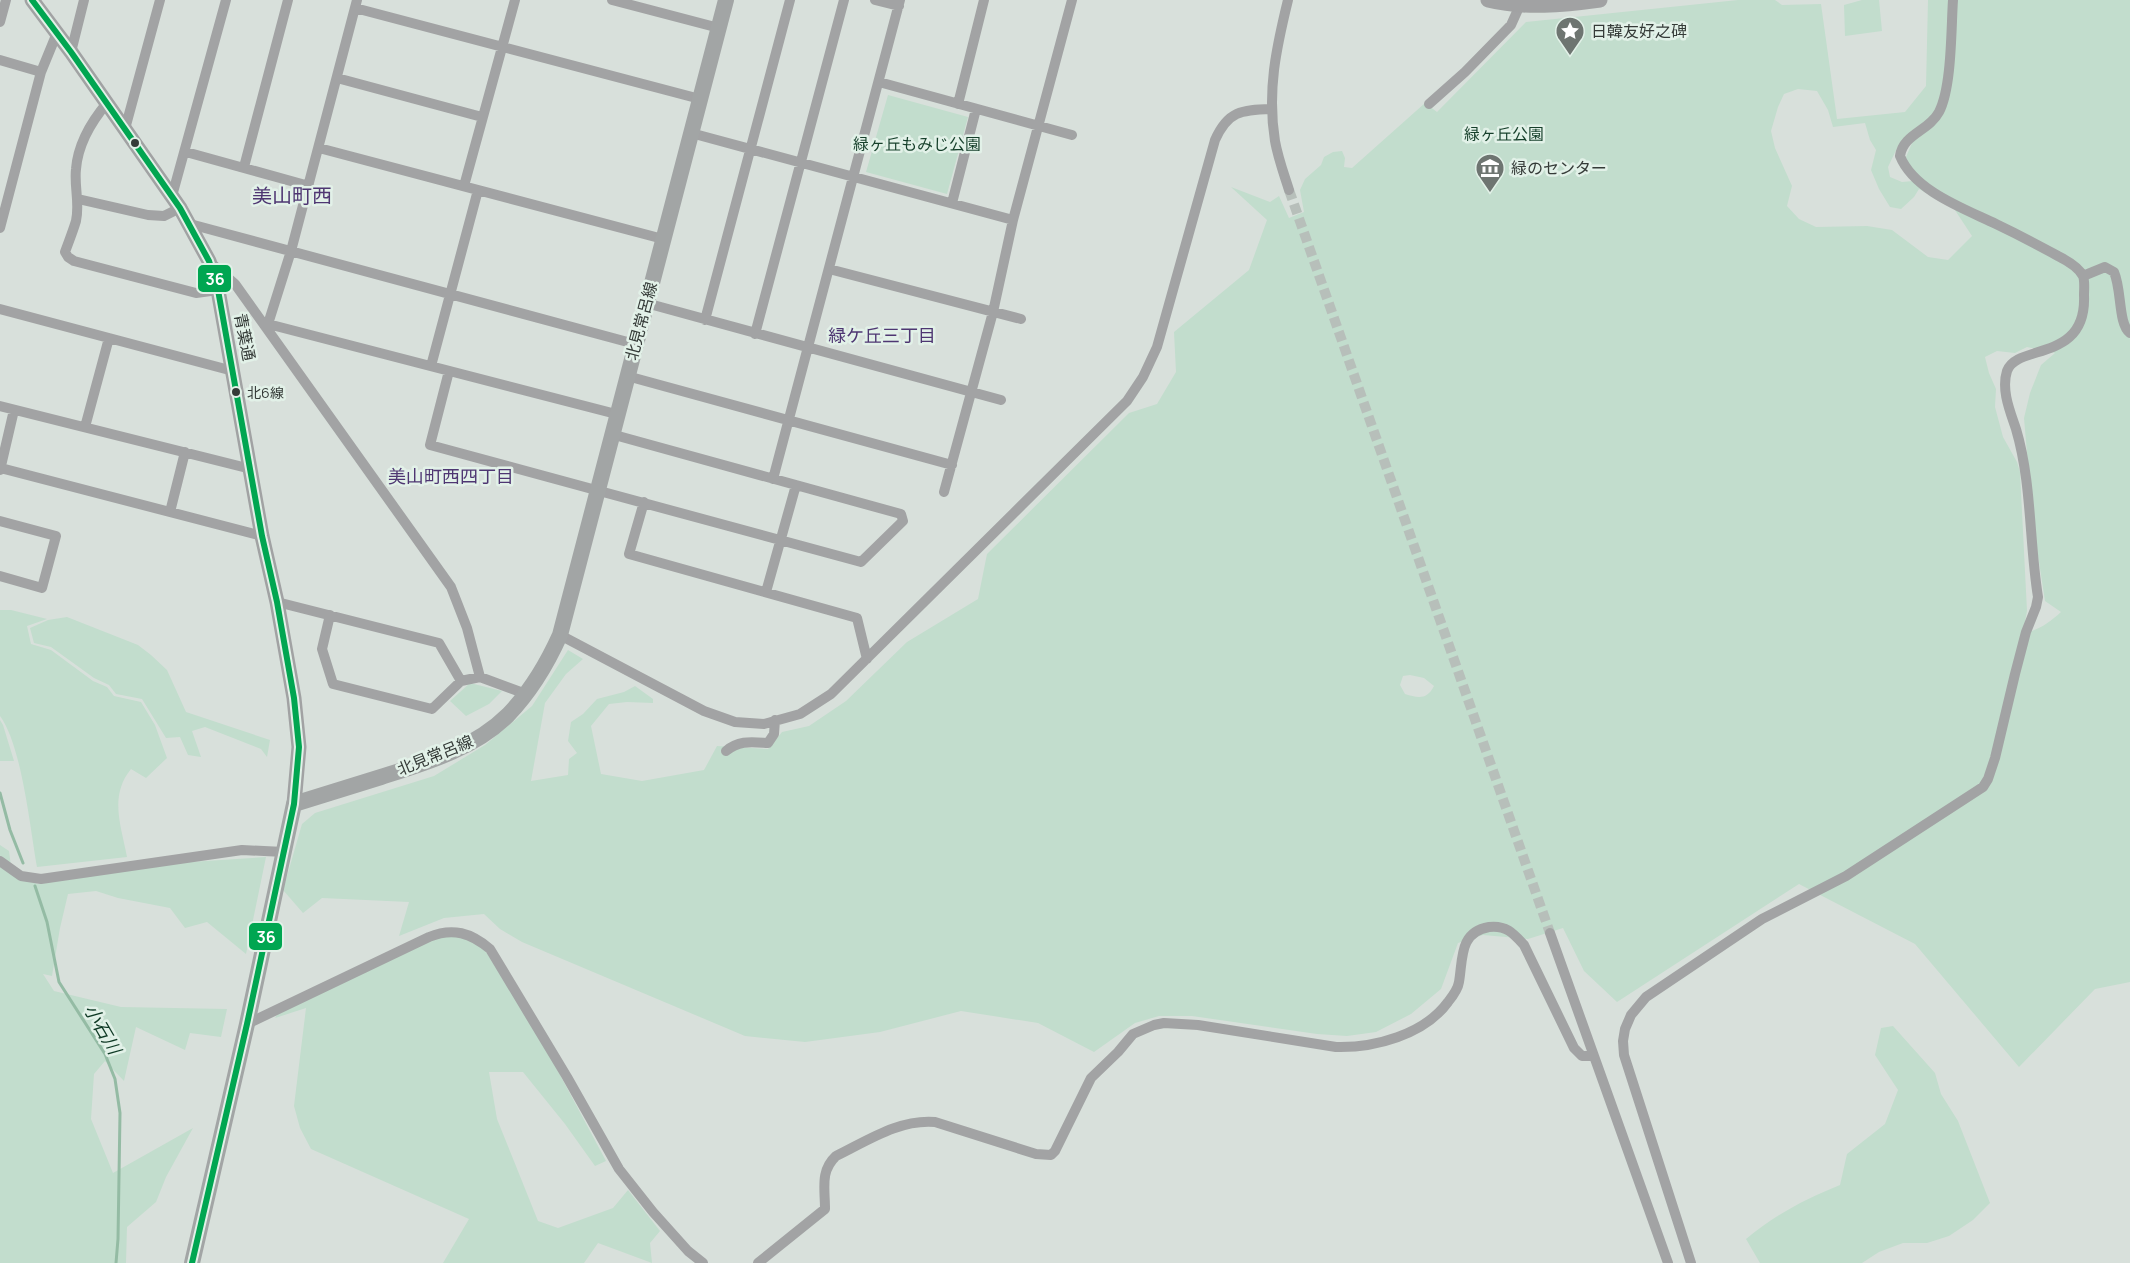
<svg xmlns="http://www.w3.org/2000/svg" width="2130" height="1263" viewBox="0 0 2130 1263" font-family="Manrope,'Noto Sans JP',sans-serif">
	<rect width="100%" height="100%" fill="#d8e0db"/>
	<!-- green -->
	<path fill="#c2ddcd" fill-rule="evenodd" d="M1738,0h37l7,5 39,-1 16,115 68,-7 21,-26 2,-86h202v982l-35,7 -76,78 -104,-123 -116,-60 -182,118 -33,-31 -21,-43 -35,11 -45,-4 -25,8 -17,46 -30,25 -35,18 -29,4 -30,-2 -125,-18h-33l-24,7 -41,29 -56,-29 -77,-12 -81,21 -75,10 -60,-6 -223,-94 -22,-13 -16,-15 -40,4 -45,18 10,-34 -87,-4 -19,15 -20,-23 19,-66 13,-11 119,-37 51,-31 47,-39 36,-56 15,9 -17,15 -21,29 -14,78 37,-6 1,-16 8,-6 -9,-12 3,-19 12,-8 14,-15 27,-7 11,-6 18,13v4l-26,-1 -18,2 -18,22 10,48 41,7 62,-11 13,-24 51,3 14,-17 27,-6 37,-25 61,-59 71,-43 9,-45 142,-141 28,-9 19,-32 -2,-40 75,-62 18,-50 -36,-33 39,15 9,-6 10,22 15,-6 -4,-22 5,-11 16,-14 3,-8 9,-5 9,-1 3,7 -1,9 8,1 73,-65 12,9 89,-90zM1798,89l19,2 11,19 5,17 32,-4 5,17 6,10 -5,20 8,19 11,18 11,2 13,-12 5,-8 11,6 17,3 25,38 -24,24 -20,-3 -36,-27 -25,-4 -51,1 -17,-8 -12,-13 5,-20 -17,-38 -4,-17 7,-24 6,-13zM1912,143l-6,14 7,24 -11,1 -12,-5 -2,-10 10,-21zM2027,347l28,6 -14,12 -11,28 -6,25 9,105 12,78 16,11c-11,10 -23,19 -38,21l4,-22 -7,-139 -3,-10 -14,-25 -8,-30 1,-18 -7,-16 -4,-16 12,-6 18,2zM1410,675l14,3 10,8c-7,14 -16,12 -29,8l-5,-9 3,-9z
		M1862,0h17l3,31 -37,5 -1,-31z
		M888,95l80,22 -21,77 -81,-22z
		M0,610h11l36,9 -20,7 4,18 20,6 42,31 14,6 7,9 27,6 14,23 12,33 -21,20 -15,-9c-22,27 -10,56 -4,88l-90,10c-7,-39 -15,-121 -37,-151z
		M67,617l71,28 13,10 16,15 19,42 84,28 -3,17 -6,-8 -56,-22 -13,4 9,26 -13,-2 -8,-18 -14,1 -24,-39 -26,-5 -7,-9 -15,-7 -43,-31 -17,-4 -4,-15 18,-8z
		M470,683l32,8 -13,13 -23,12 -16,-15z
		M0,720l3,5 11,36h-14z
		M0,845l9,6 3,23 26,10 121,-20 107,-7 -20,97 -39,-32 -22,6 -15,-20 -52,-10 -22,-7 -28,3 -8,34 -8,48 -9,-2 11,17 67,16 106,2 -6,28 -31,-4 -5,17 -49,-23 -12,54 -19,-20 -11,13 -3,45 22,54 80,-45 -27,49 -10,25 -29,25 -1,36h-126z
		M443,934l24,2 18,14 58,93 63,118 -11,5 -30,-42 -42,-52h-34l8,47 41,102 20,7 55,-20 15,-18 32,41 -10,12 2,20 -54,-20 -14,20h-141l26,-44 -158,-70 -11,-21 -6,-22 12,-98 -31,10 5,-8z
		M1893,1026l42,47 6,21 17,27 32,82 -17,17 -24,16 -22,7h-24l-24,9 -17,11h-102l-14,-24c29,-24 59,-40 94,-54l7,-31 38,-30 13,-34 -23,-35 6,-27z"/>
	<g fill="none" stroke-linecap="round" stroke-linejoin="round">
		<!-- stream -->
		<path stroke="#94bba4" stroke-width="3" d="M0,793l10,37 13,33
			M35,886l12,36 12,60 46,72 10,25 5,34 -2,126 -2,24"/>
		<!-- street-tunnel -->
		<path stroke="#b7bfba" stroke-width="10" stroke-dasharray="10 5" stroke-linecap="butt" d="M1289,190l261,743"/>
		<!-- street -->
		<path stroke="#a2a3a4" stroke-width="10" d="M612,0l107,28
			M875,0l24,6
			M1288,0c-12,49 -21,91 -13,141 3,17 9,33 14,49
			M355,8l345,91
			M0,22l6,-22
			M71,52l13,-52
			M0,60l41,12
			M337,78l145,39
			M879,82l193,53
			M107,103c-16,19 -29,41 -31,66 -2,18 4,34 0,52 -3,10 -7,20 -11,31l3,5 6,4 122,32 22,-3
			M958,104l26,-104
			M1429,104l36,-32 46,-47 9,-20
			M125,129l35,-129
			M691,133l322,87
			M319,148l344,91
			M186,152l123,34
			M244,167l44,-167
			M464,186l51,-186
			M172,196l54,-196
			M78,199l70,16 16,1 16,-8
			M952,203l24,-94
			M190,224l445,120
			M0,228l41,-156 16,-39
			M210,262l25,22 216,303 16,41 13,49 46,17
			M829,269l192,50
			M2083,276l22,-9 9,5c8,18 4,52 16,61
			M646,303l355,97
			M0,309l233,62
			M705,320l85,-320
			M268,324l348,90
			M265,326l3,-2 23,-73 66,-251
			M755,334l89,-334
			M431,366l47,-176
			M449,371l-19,74 431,117 42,-41 -2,-7 -290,-80
			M627,376l325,89
			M0,406l251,63
			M85,427l24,-89
			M1,468l261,68
			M0,470l14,-60
			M773,479l127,-479
			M944,492l49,-180 20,-92 59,-220
			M644,502l-15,52 228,64 10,41
			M170,512l15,-60
			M0,521l56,15 -14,52 -42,-12
			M766,592l30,-107
			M277,602l162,41 22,38
			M330,615l-8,34 11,35 99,25 29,-28 19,-4
			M560,635l144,76 31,11 29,2 36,-10 31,-20 296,-293 16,-24 14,-30 58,-207c13,-29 26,-30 56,-31
			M726,751c13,-11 25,-9 42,-8l6,-9 1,-14
			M0,861l21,15 20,3 201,-29 42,2
			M1550,933l118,330
			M247,1024l182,-87c24,-10 42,-4 61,12l77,128 52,92 34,43 35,39 15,12
			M758,1263l67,-54c0,-21 -5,-38 11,-53 31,-15 63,-37 99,-34l101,32 15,1 4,-4 36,-73 27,-26 15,-18 21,-9 10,-2 34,2 138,22c38,1 88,-12 112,-45 4,-5 10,-13 11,-20 4,-23 0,-50 30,-55 17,-2 24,6 35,18l50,103 8,8h12
			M1691,1263l-67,-208 -1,-14 2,-12 6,-14 15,-18 116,-78 84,-43 137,-89 5,-8 7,-21 20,-84 11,-42 10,-25 2,-10c-9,-56 -6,-114 -22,-168 -6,-18 -15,-39 -9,-58 10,-28 80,-8 77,-76 0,-5 1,-14 -1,-19 -4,-8 -17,-16 -25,-20 -20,-11 -41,-22 -62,-32 -31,-15 -82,-33 -96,-68 3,-22 29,-25 39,-44 13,-25 12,-83 14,-112"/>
		<!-- secondary -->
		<path stroke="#a1a2a3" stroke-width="15" d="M32,0l39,52 109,156 29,53 9,29 44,246 15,66 17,96 5,49 -5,57
			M1488,0c36,9 76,5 112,0"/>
		<!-- primary -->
		<path stroke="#a2a5a5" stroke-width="16" d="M192,1263l55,-239 47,-220c29,-9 58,-18 87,-27 44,-14 93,-28 127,-62 22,-23 39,-51 52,-80l166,-635"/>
		<!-- bus-1 casing -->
		<g stroke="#e2f1e8" stroke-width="10">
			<path id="bus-1" d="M32,0l39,52 109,156 29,53 9,29 44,246 15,66 17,96 5,49 -5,57 -47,220 -55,239"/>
		</g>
		<!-- bus-1 -->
		<use href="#bus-1" stroke="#00a651" stroke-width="6"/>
	</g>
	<!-- icons -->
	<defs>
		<g id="sight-pin" transform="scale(1.5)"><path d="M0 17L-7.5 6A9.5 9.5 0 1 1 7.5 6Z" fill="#6e7571" stroke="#e2f1e8"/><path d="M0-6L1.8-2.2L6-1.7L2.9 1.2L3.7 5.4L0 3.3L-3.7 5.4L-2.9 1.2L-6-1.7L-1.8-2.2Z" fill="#fff"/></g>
		<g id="museum-pin" transform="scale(1.5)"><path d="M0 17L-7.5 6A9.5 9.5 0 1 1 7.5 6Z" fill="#6e7571" stroke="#e2f1e8"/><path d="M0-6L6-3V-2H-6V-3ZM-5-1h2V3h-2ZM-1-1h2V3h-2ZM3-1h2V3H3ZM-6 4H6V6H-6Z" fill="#fff"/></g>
	</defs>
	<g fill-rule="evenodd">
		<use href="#sight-pin" x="1570" y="31"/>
		<use href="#museum-pin" x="1490" y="168"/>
	</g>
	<!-- markers -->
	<g fill="#353b38" stroke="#e2f1e8" stroke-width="2">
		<circle cx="135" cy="143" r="5"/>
		<circle cx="236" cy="392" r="5"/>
	</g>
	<g text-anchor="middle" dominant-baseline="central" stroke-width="5" stroke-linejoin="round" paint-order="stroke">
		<!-- bus labels -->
		<g font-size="14" fill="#353b38" stroke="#e2f1e8" text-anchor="start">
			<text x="247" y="392">北6線</text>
		</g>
		<!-- poi labels -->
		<g font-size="16" fill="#353b38" stroke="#e2f1e8" text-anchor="start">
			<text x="1591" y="31">日韓友好之碑</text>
			<text x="1511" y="168">緑のセンター</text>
		</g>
		<!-- park labels -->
		<g font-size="16" fill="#153f2a" stroke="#e2f1e8">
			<text x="1504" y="134">緑ヶ丘公園</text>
			<text x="917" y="144">緑ヶ丘もみじ公園</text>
		</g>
		<!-- street labels -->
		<g font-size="16" fill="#353b38" stroke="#e2f1e8">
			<text transform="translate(641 321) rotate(-75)">北見常呂線</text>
			<text transform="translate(245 337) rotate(79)">青葉通</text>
			<text transform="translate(435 755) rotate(-22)">北見常呂線</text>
		</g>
		<!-- neighbourhood labels -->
		<g font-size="18" fill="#4e3672" stroke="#e2f1e8">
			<text x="882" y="335">緑ケ丘三丁目</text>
			<text x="451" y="476">美山町西四丁目</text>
		</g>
		<!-- water labels -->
		<g font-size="18" font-style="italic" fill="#0e3924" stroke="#e2f1e8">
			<text transform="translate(103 1029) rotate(60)">小石川</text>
		</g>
		<!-- quarter labels -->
		<g font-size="20" fill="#4e3672" stroke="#e2f1e8">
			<text x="292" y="195">美山町西</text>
		</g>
	</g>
	<g stroke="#e2f1e8" stroke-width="2">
		<rect x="197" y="264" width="35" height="29" rx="6" fill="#00a651"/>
		<rect x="248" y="922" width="35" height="29" rx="6" fill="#00a651"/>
	</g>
	<g font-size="16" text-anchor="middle" font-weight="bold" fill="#fff">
		<text x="215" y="285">36</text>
		<text x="266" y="943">36</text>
	</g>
</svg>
